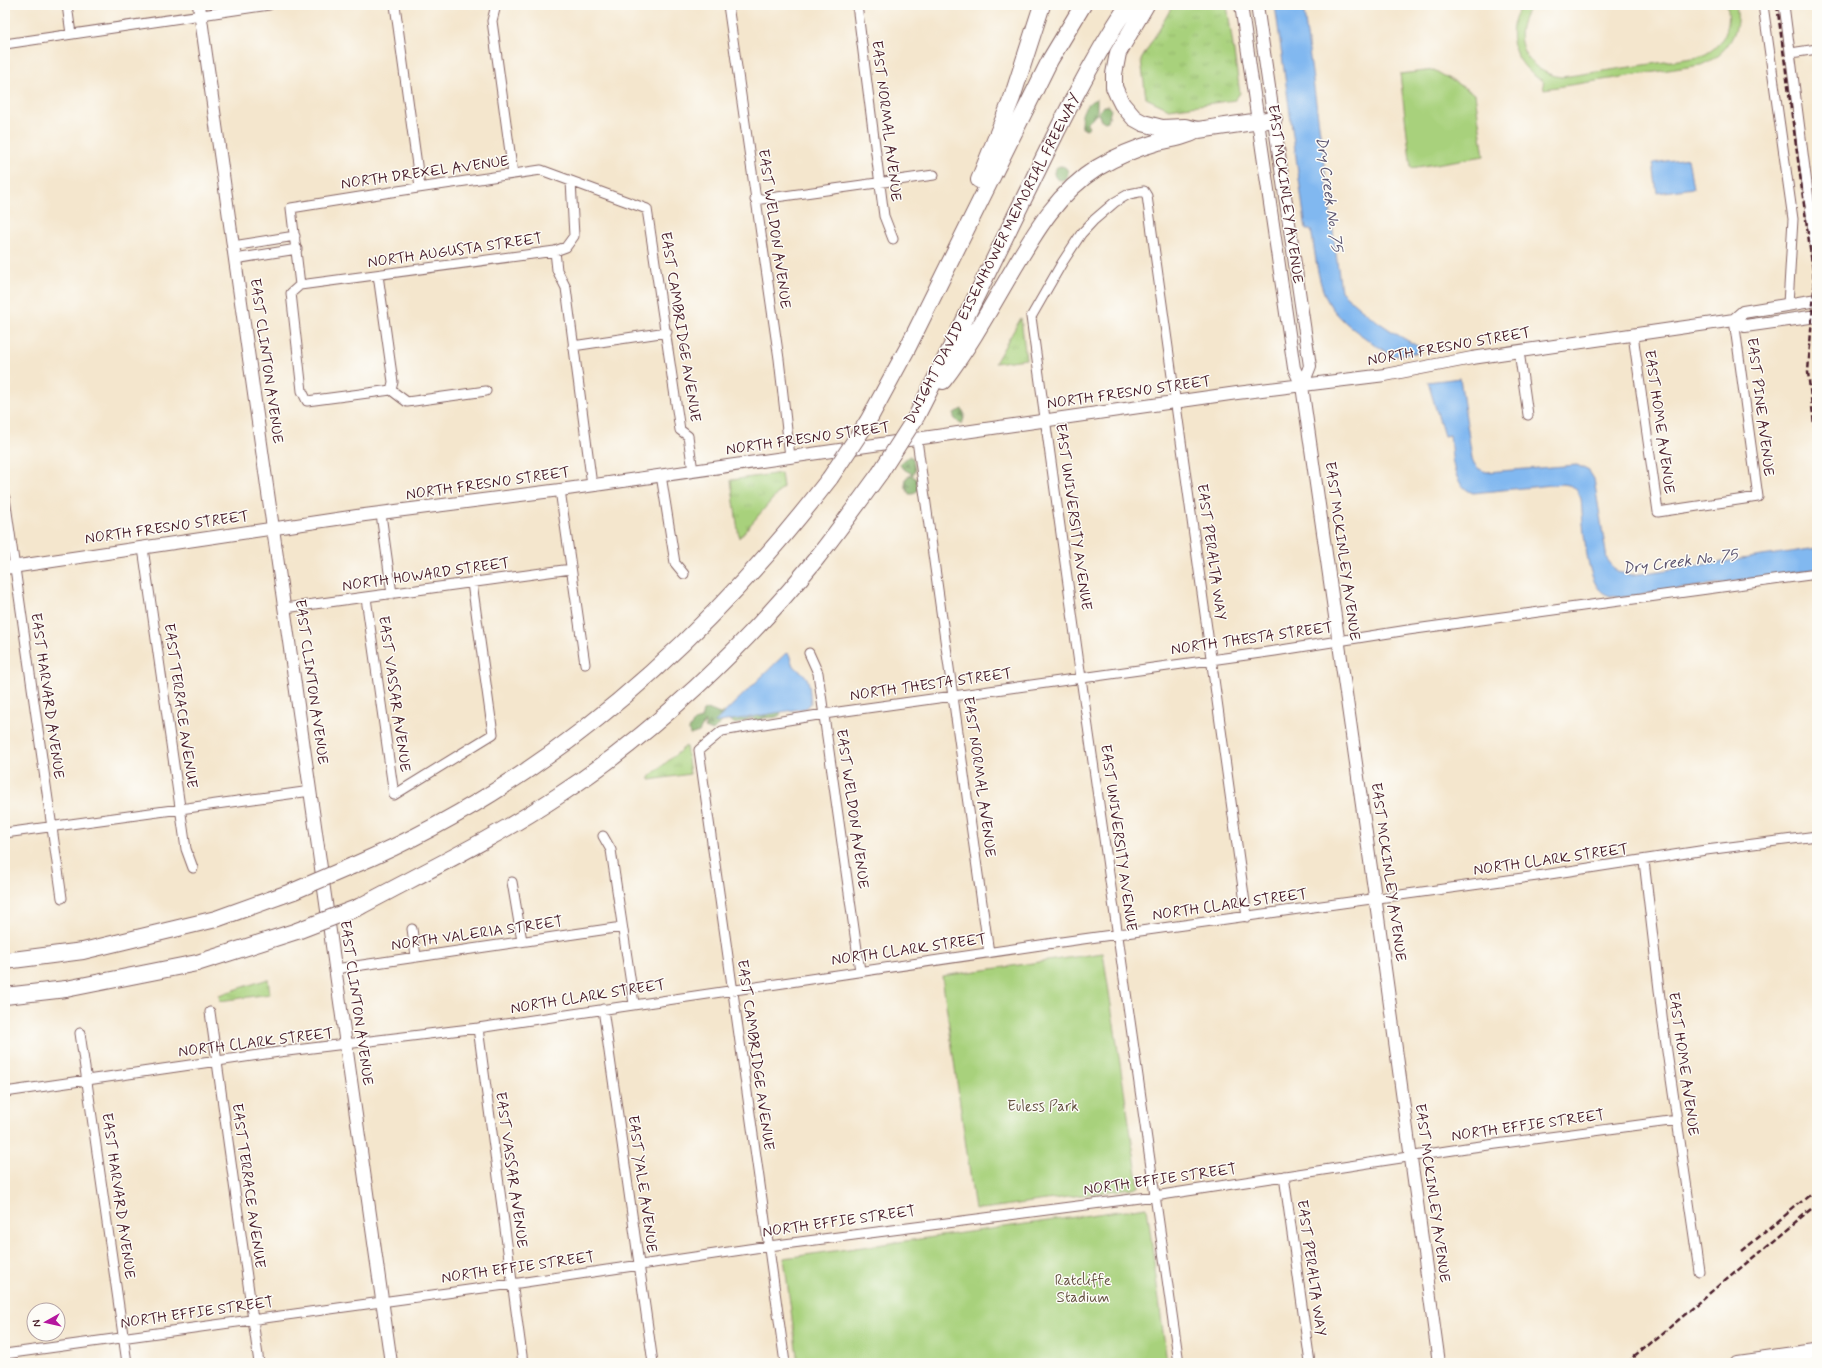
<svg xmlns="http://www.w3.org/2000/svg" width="1822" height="1368" viewBox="0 0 1822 1368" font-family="Mynerve,sans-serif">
	<defs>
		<pattern id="grass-tufts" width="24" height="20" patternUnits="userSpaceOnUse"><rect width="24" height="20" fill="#a8d17c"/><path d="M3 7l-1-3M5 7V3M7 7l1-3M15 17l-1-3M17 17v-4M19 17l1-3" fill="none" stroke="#92b36b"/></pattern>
		<pattern id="forest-firs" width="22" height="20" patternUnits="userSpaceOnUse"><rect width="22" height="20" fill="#86b36c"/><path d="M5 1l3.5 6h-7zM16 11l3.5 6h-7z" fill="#709159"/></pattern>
	</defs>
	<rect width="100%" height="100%" fill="#fdfcf7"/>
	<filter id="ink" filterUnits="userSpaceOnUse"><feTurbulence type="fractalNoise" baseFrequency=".025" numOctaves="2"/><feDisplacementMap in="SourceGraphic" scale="8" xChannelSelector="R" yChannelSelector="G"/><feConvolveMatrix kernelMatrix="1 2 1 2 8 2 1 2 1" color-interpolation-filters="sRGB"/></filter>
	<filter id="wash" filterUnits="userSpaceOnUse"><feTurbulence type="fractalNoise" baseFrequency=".012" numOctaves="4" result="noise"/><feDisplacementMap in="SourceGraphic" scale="16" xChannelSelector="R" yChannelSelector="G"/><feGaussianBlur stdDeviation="0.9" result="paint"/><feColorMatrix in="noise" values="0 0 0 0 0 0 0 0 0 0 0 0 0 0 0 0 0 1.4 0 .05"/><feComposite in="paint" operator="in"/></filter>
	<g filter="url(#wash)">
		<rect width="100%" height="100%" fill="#f4e6cd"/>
		<!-- grass -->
		<path fill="url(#grass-tufts)" stroke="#797854" d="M1173,5h54l13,88 -5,7 -66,9 -23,-11 -5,-38z
			M1021,318l5,41 -31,4z
			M781,473l2,14 -44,51 -8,-58z
			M686,746l4,28 -40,6v-4z
			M268,979l2,15 -50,7 -1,-6z"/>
		<!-- forest -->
		<path fill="url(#forest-firs)" stroke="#68694c" d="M1097,99v15l-11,9 3,4 -2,2 -5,-1c0,-4 -1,-9 0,-13 1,-6 8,-15 15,-16z
			M1103,106h6l2,3 -3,12 -3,1 -5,-3 -1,-7z
			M1054 173a7 7 0 1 1 14 0a7 7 0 1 1-14 0Z
			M962,409l3,6 -3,9 -3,-1 -5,-5v-5z
			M909,456l4,2 2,13 -3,5 4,2 2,12 -5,4h-4l-4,-9 1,-7 6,-4 -10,-6 -2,-4z
			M708,709l12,5 4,-2 3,4 55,-5c-2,8 -10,6 -17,7 -4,1 -6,3 -10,3l-2,-3 -18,6 -6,-5 -7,3 -9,9 -8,-3v-7l-6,11 -9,3 -1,-5 5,-9 7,-2 2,-8z"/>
		<!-- park -->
		<path fill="#a8d17c" stroke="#797854" d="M1522,5h11c-27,28 -8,68 29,72l137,-20c22,-8 34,-29 28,-52h9c6,27 -10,50 -35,60l-157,24 -1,-8c-28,-14 -41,-49 -21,-76z
			M1434,70l41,24 9,62 -73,12 -11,-94z
			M1103,953l36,234 -164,23 -33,-234z
			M1147,1207l20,156h-369l-14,-105z"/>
		<!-- water -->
		<path fill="#81b8f0" stroke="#666c8e" d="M1275,5h28l38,286c25,24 51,42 82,58l-2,3 -29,4c-20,-14 -45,-28 -60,-48 -15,-21 -16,-53 -21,-78h-5z
			M1688,158l5,30 -36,5 -4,-30z
			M1460,378l12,80c2,8 7,12 15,14l90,-7 12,6 5,8 13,80 10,13 15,3 185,-27v21l-192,28c-10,0 -19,0 -26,-8 -14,-17 -16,-68 -18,-90 -4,-10 -7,-14 -19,-15l-89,9c-22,-8 -21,-39 -23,-58l-6,1 -16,-54z
			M786,653l3,1 4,12c19,12 15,15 18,37l-5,5 -92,15z"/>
	</g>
	<g filter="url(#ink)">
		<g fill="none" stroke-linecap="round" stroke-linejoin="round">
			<!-- street casing -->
			<g stroke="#866564" stroke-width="11">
				<path id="street" d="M67,5l4,29
					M395,5l25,182
					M496,5l-4,16 21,153
					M728,5l51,354 11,98
					M857,5l27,211 9,23
					M1763,5l30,214 -5,85
					M1784,5l33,257
					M5,44l264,-39
					M1791,53l26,-4
					M755,200l179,-25
					M233,246l62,-10
					M555,251l11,-4 8,-11 -3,-55
					M235,259l62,-10
					M378,275l15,107 -2,8
					M300,285l-9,8 11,98 5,10 84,-11 16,12 79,-11
					M1633,335l25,177 100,-15 -24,-177
					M573,346l94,-14
					M1519,351l9,64
					M917,440l72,513
					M661,475l14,88 9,11
					M592,485l-26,-197 -9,-18 -2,-19 -255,34 -9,-77 100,-16 150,-22 106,39 33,221 8,6 5,35
					M560,490l25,174
					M5,498l57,400
					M381,514l11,80
					M143,548l43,301 7,19
					M366,598l28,197 99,-61 -21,-151
					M285,608l286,-39
					M809,653l9,20 42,298
					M5,833l306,-42
					M603,836l8,14 23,154
					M1644,861l19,163 36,247
					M512,882l10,59
					M412,929l4,27
					M335,969l287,-42
					M603,1009l50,354
					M210,1012l49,351
					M478,1028l45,335
					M80,1033l47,330
					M5,1092l274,-40 199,-24 576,-85 483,-67 169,-26 111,-14
					M1284,1176l26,187
					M5,1354l507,-70 257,-38 386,-50 311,-48 211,-28
					M785,1363l-86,-613 23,-19 102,-17 451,-63 133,-21 409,-56
					M1179,1363l-98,-685 -50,-361 31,-54 19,-29 13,-14 21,-18 14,-8 15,-3 3,5 100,721"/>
			</g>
			<!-- secondary casing -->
			<g stroke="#866564" stroke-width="14">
				<path id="secondary" d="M199,5l192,1358
					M1241,5l53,363 8,18 75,524 62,453
					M1257,5l53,361 -8,20
					M1734,320l11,6 72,-10
					M5,568l352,-52 203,-26 677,-97 148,-18 87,-17 262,-38 9,-8 74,-12"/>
			</g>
			<!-- primary casing -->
			<g stroke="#866564" stroke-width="16">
				<path id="primary" d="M1737,1363l80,-11"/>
			</g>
			<!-- highway casing -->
			<g stroke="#866564" stroke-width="18">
				<path id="highway" d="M1146,5l-28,48 -4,21v13l4,9 4,8 12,14 9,5 19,5 23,-1 13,3 76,-11
					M979,180l33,-82 30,-93
					M943,381c26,-34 47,-72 68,-108 23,-39 46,-80 86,-105 18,-11 40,-20 61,-26 14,-3 28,-5 40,-12
					M916,417c39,-76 76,-154 114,-231 30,-62 60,-123 98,-181
					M868,421l39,-72 143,-289 33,-55
					M352,866c194,-82 350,-222 478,-388
					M359,907c67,-36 136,-69 199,-111 95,-62 187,-149 258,-237 22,-28 43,-57 64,-86
					M5,961l78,-10 133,-32 78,-28
					M5,996l61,-7 131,-26 100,-32"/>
			</g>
			<!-- street -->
			<use href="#street" stroke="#fff" stroke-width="9"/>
			<!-- secondary -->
			<use href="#secondary" stroke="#fff" stroke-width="12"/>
			<!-- primary -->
			<use href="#primary" stroke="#fff" stroke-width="14"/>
			<!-- highway -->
			<use href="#highway" stroke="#fff" stroke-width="16"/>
			<!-- rail -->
			<path stroke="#4a1f2b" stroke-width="2.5" stroke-dasharray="6 3" stroke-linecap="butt" d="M1777,5l36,266 1,20 -6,81 9,78
				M1742,1251l75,-62
				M1627,1363l190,-159"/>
			<!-- highway-bridge casing -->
			<g stroke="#866564" stroke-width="18" stroke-linecap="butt">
				<path id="highway-bridge" d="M880,473l36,-56
					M830,478l38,-57
					M294,891l58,-25
					M297,931l62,-24"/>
			</g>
			<!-- highway-bridge -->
			<use href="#highway-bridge" stroke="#fff" stroke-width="16"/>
		</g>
	</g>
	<g text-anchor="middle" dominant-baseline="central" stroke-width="3" stroke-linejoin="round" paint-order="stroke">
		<!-- street labels -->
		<g font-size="15" fill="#4a1f2b" stroke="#fdfcf7">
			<text transform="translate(886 121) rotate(83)">EAST NORMAL AVENUE</text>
			<text transform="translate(425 173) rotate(-8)">NORTH DREXEL AVENUE</text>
			<text transform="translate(1285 194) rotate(82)">EAST MCKINLEY AVENUE</text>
			<text transform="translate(774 229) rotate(82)">EAST WELDON AVENUE</text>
			<text transform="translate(455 251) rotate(-8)">NORTH AUGUSTA STREET</text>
			<text transform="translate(993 259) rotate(-63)">DWIGHT DAVID EISENHOWER MEMORIAL FREEWAY</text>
			<text transform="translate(680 327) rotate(81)">EAST CAMBRIDGE AVENUE</text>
			<text transform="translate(1449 347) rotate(-10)">NORTH FRESNO STREET</text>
			<text transform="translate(266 361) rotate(82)">EAST CLINTON AVENUE</text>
			<text transform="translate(1129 393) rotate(-8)">NORTH FRESNO STREET</text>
			<text transform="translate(1760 407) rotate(83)">EAST PINE AVENUE</text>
			<text transform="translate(1659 422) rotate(82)">EAST HOME AVENUE</text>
			<text transform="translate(808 439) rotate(-8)">NORTH FRESNO STREET</text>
			<text transform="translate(488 484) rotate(-8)">NORTH FRESNO STREET</text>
			<text transform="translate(1073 517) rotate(82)">EAST UNIVERSITY AVENUE</text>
			<text transform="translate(167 528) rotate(-8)">NORTH FRESNO STREET</text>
			<text transform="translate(1342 551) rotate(82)">EAST MCKINLEY AVENUE</text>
			<text transform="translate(1211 552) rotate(82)">EAST PERALTA WAY</text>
			<text transform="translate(426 575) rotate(-8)">NORTH HOWARD STREET</text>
			<text transform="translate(1252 639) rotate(-8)">NORTH THESTA STREET</text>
			<text transform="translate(311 682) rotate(82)">EAST CLINTON AVENUE</text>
			<text transform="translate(931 685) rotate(-8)">NORTH THESTA STREET</text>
			<text transform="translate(394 694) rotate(82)">EAST VASSAR AVENUE</text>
			<text transform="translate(47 696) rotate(82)">EAST HARVARD AVENUE</text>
			<text transform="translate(180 706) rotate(82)">EAST TERRACE AVENUE</text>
			<text transform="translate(979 777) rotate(82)">EAST NORMAL AVENUE</text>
			<text transform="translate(852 809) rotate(82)">EAST WELDON AVENUE</text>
			<text transform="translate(1118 838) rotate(82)">EAST UNIVERSITY AVENUE</text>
			<text transform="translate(1551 860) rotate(-8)">NORTH CLARK STREET</text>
			<text transform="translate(1388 872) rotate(82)">EAST MCKINLEY AVENUE</text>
			<text transform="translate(1230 905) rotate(-8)">NORTH CLARK STREET</text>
			<text transform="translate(477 934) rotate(-8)">NORTH VALERIA STREET</text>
			<text transform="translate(909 950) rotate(-8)">NORTH CLARK STREET</text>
			<text transform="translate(588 997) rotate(-9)">NORTH CLARK STREET</text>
			<text transform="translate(356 1003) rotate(82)">EAST CLINTON AVENUE</text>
			<text transform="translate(256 1043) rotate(-7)">NORTH CLARK STREET</text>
			<text transform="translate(755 1055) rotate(82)">EAST CAMBRIDGE AVENUE</text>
			<text transform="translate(1683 1064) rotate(82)">EAST HOME AVENUE</text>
			<text transform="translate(1528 1126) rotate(-8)">NORTH EFFIE STREET</text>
			<text transform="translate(511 1170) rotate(82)">EAST VASSAR AVENUE</text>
			<text transform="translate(1160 1180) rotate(-8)">NORTH EFFIE STREET</text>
			<text transform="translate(642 1184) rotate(82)">EAST YALE AVENUE</text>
			<text transform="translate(248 1186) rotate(82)">EAST TERRACE AVENUE</text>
			<text transform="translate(1432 1193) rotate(82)">EAST MCKINLEY AVENUE</text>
			<text transform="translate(118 1196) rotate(82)">EAST HARVARD AVENUE</text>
			<text transform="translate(839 1222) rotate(-8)">NORTH EFFIE STREET</text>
			<text transform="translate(518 1268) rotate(-8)">NORTH EFFIE STREET</text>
			<text transform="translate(1311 1268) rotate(82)">EAST PERALTA WAY</text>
			<text transform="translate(197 1313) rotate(-8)">NORTH EFFIE STREET</text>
		</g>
		<!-- park labels -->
		<g font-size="15" fill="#665443" stroke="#fdfcf7">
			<text x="1043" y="1107">Euless Park</text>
			<text x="1083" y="1281">Ratcliffe<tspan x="1083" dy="17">Stadium</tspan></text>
		</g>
		<!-- water labels -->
		<g font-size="16" font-style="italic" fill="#5d5570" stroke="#fdfcf7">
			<text transform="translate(1329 194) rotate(82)">Dry Creek No. 75</text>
			<text transform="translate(1680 562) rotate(-7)">Dry Creek No. 75</text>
		</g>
	</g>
	<!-- margin -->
	<rect width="1822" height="1368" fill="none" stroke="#fdfcf7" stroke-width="20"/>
	<!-- north arrow -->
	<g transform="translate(46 1322) rotate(262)"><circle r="19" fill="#fdfcf7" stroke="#b5a4a5"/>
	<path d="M0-3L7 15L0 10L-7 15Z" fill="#b5179e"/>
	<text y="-6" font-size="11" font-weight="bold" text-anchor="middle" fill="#4a1f2b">N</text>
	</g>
</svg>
